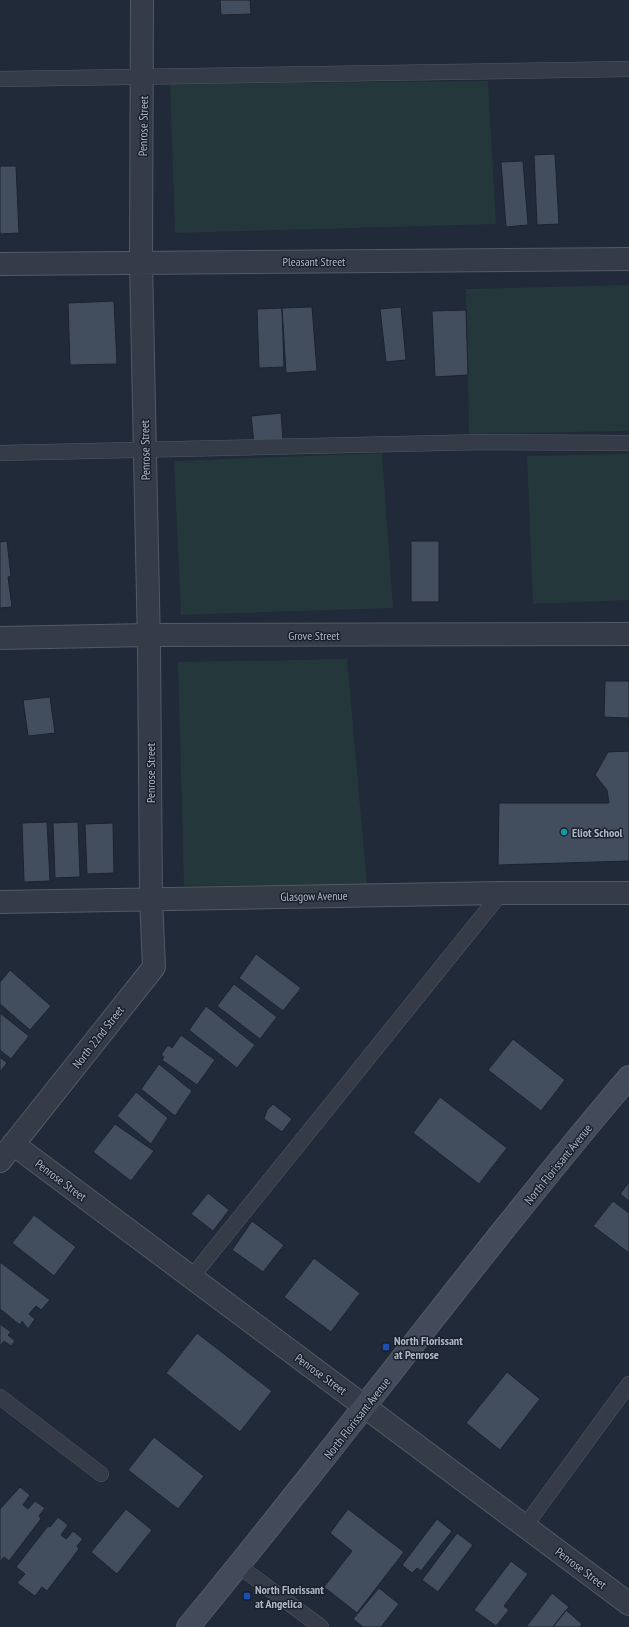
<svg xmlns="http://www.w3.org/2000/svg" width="629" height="1627" viewBox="0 0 629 1627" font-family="'PT Sans Narrow',sans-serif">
	<rect width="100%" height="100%" fill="#212a38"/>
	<!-- green -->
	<path fill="#24373a" d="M488,81l8,143 -321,9 -5,-149z
		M629,285v146l-160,3 -3,-145z
		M382,453l11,155 -212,7 -7,-154z
		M629,454v146l-96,4 -6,-148z
		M347,659l20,225 -183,2 -6,-224z"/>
	<!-- building -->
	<path fill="#424d5d" stroke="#1c232f" d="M220,0h30l1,14 -30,1z
		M555,154l4,70 -22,1 -3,-70z
		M523,161l5,64 -22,2 -5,-65z
		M0,166h16l3,67 -19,1z
		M114,301l3,63 -47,1 -2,-62z
		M312,307l5,64 -31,2 -4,-65z
		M401,307l5,53 -20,2 -6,-53z
		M282,308l2,59 -25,1 -2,-59z
		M466,310l2,65 -33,2 -3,-66z
		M281,413l2,27 -29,3 -3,-27z
		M7,541l4,35 -3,1 4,30 -12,1v-66z
		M411,541h28v61h-28z
		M605,681h24v45l-1,-8 -24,-1z
		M50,697l5,36 -27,3 -5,-36z
		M629,751v110l-131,4 1,-62h110l-2,-13 -12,-15 13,-23z
		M47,822l3,59 -26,1 -2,-59z
		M78,822l2,55 -25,1 -2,-55z
		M113,823l1,50 -27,1 -2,-50z
		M256,954l45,34 -18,23 -44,-33z
		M10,970l41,36 -21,24 -30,-26v-22z
		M234,984l43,33 -17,22 -43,-33z
		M206,1006l49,39 -18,23 -48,-38z
		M0,1013l29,23 -18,23 -11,-9z
		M181,1035l34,25 -18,25 -35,-25 2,-3 -3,-2 7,-10 4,3z
		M513,1039l52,41 -24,31 -53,-41z
		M0,1057l7,6 -7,9z
		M159,1064l33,27 -17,25 -34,-27z
		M136,1092l32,26 -17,26 -34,-28z
		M440,1097l67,51 -28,36 -66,-51z
		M273,1104l19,15 -10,13 -18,-13 3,-9z
		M115,1124l39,27 -23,30 -38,-29z
		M629,1182v19l-9,-7z
		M208,1193l21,17 -16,21 -22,-17z
		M613,1201l16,12v40l-36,-27z
		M34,1215l42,32 -22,29 -42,-33z
		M252,1221l32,24 -21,27 -31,-22z
		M314,1258l46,35 -29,39 -47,-35z
		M0,1262l50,38 -9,10 -5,-4 -7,8 6,5 -7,10 -6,-8 -2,4 -20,-16z
		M0,1324l11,8 -3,3 7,6 -4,5 -7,-5 -4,5z
		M197,1333l75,58 -32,41 -74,-59z
		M507,1372l33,27 -40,51 -34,-27z
		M154,1437l50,39 -26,33 -50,-39z
		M20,1487l10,8 -7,10 5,4 7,-8 10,7 -6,8 2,3 -32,42 -5,-4 -4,5v-53z
		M126,1509l26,21 -35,44 -26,-22z
		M348,1509l56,43 -47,61 -33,-26 28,-36 -22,-18z
		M58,1517l10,8 -7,10 5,4 7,-8 10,8 -6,7 2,3 -32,42 -5,-4 -7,9 -18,-13 8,-9 -9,-7 32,-41 2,1z
		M437,1519l15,12 -31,40 -4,-3 -5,5 -10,-8z
		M457,1533l16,12 -35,47 -16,-12z
		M511,1561l17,13 -24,32 5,4 -13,16 -22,-16z
		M379,1588l20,16 -18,23h-18l-10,-8z
		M552,1593l17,14 -16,20h-27z
		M566,1610l16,14 -2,3h-27z"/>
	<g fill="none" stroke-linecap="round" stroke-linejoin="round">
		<!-- service casing -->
		<g stroke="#525a66" stroke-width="16">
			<path id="service" d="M0,79l629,-10
				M0,453l486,-11 143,1
				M191,1278l310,-385
				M0,1397l101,77
				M525,1526l104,-142
				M239,1566l82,61"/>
		</g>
		<!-- minor casing -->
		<g stroke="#525a66" stroke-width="24">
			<path id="minor" d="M0,264l629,-5
				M0,638l148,-3 481,-1
				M0,902l501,-9h128
				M13,1144l616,460
				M0,1161l154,-194 -3,-68 -2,-252 -8,-385 1,-262"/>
		</g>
		<!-- secondary casing -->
		<g stroke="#525a66" stroke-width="24">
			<path id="secondary" d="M188,1627c150,-181 289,-371 441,-550"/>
		</g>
		<!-- service -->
		<use href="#service" stroke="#353c48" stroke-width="15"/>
		<!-- minor -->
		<use href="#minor" stroke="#353c48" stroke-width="22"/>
		<!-- secondary -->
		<use href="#secondary" stroke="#434b5b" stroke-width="22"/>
	</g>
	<!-- markers -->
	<circle fill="#0f9aa8" stroke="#1a212d" stroke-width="1.5" cx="564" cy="832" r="4"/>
	<g fill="#1a4fb4" stroke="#1a212d" stroke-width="1.5">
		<rect x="382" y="1343" width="8" height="8" rx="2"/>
		<rect x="243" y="1592" width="8" height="8" rx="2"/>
	</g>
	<g text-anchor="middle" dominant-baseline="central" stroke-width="3" stroke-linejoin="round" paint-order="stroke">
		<!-- street labels -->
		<g font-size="12" fill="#afb7c5" stroke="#1a212d">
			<text transform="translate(143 126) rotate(-89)">Penrose Street</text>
			<text x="314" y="261">Pleasant Street</text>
			<text transform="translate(145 450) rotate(-91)">Penrose Street</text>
			<text x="314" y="635">Grove Street</text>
			<text transform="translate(150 773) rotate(-90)">Penrose Street</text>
			<text transform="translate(314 896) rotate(-1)">Glasgow Avenue</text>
			<text transform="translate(98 1037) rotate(-52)">North 22nd Street</text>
			<text transform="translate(558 1164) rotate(-51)">North Florissant Avenue</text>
			<text transform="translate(61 1180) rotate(37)">Penrose Street</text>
			<text transform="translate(321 1374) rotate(36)">Penrose Street</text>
			<text transform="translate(357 1418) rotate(-52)">North Florissant Avenue</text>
			<text transform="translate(581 1568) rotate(37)">Penrose Street</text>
		</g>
		<!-- poi labels -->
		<g font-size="12" font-weight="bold" fill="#afb7c5" stroke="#1a212d" text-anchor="start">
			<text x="572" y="832">Eliot School</text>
			<text x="394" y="1340">North Florissant<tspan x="394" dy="14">at Penrose</tspan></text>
			<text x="255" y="1589">North Florissant<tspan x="255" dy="14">at Angelica</tspan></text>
		</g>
	</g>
</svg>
